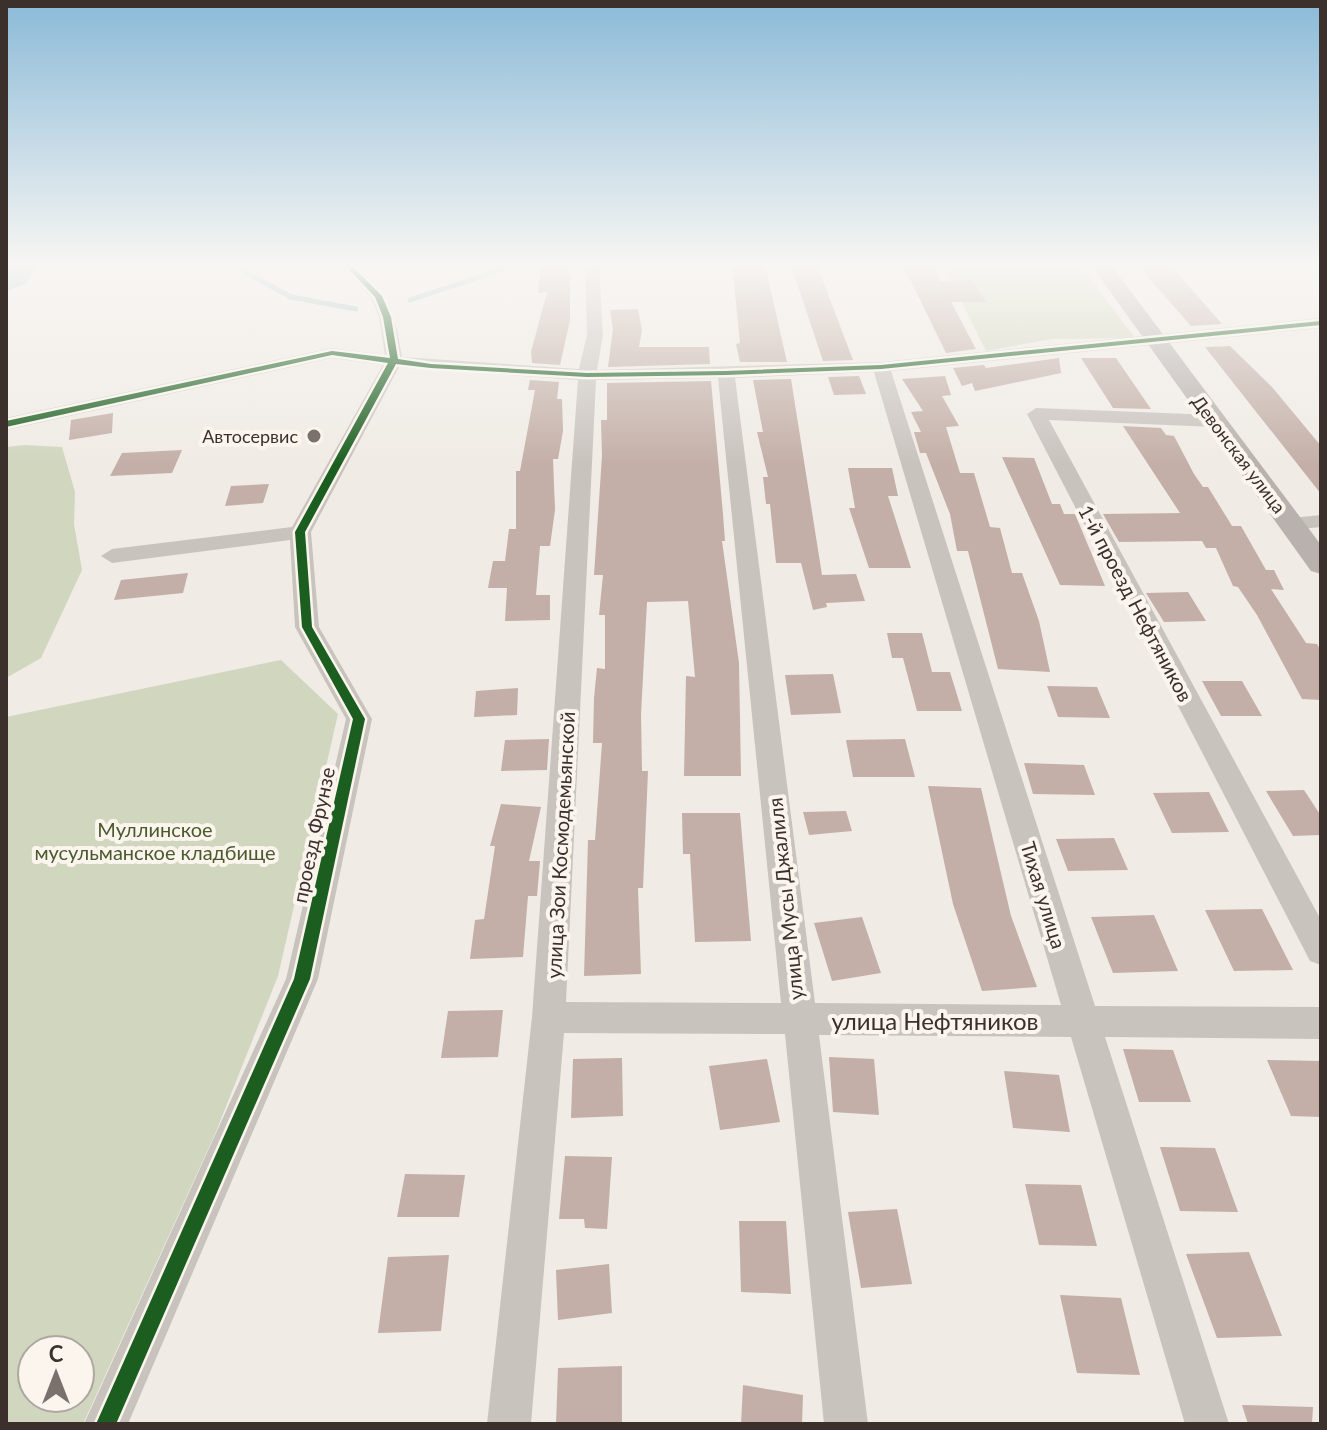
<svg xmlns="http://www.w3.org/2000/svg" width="1327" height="1430" viewBox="0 0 1327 1430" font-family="Lato,sans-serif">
	<rect width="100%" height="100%" fill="#f0ebe5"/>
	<!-- green -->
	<path fill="#d1d6bf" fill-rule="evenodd" d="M943,265h137l55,73 -83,1 -66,12z
		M25,445l37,2 13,45 -1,32 8,46 -41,88 -35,20v-231z
		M281,660l57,54 -60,262 -63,158 -132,290h-77v-707zM32,1350h48v48h-48z"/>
	<!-- water -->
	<path fill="#a1c2c1" d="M6,265h32l-12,18 -20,9z"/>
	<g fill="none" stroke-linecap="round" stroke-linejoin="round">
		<!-- stream -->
		<path stroke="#a1c2c1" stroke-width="5" d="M232,265l59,32 65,12
			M410,300l106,-35"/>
	</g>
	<!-- building -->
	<path fill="#c3afa7" d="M541,265h29v55l-10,45 -28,-2 -1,-11 16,-60 -9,1z
		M732,265h33l22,97h-47l-4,-18 4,-1z
		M791,265h26l36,95 -30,1z
		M903,265h29l8,16 33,-1 13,22h-35l25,47 -30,4z
		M1140,268h33l49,56 -31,2z
		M638,309l4,21 -3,17h70l1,17 -102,3 5,-38 -3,-19z
		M1230,346l42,41 49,59v48l-116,-147z
		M1059,358l2,15 -86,18 -3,-8 -10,3 -9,-18 31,-3 2,3z
		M1081,358h35l35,51 -38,-1z
		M859,376l7,18 -32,1 -6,-18z
		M945,376l6,19 -9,1 17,30 -13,1 14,46h14l16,54 10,1 12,45h10l17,48 11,51 -52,-3 -30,-118h-11l-7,-37 -24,-61h-6l-6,-21h7l-10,-20 12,-1 -21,-32z
		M791,379l31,196 34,-1 9,27 -39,2 1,4 -14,3 -12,-47h-25l-6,-59h-4l-3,-27h5l-11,-45h6l-10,-52z
		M530,380l29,2 -2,17h5l1,32 -5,28h-5l2,51 -5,36h-10l-4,49h14v25l-45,1 2,-33h-19l5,-27h12l4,-32h7v-58h4l15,-81h-7z
		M711,381l12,133 2,27h-3l17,122 2,113h-57l2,-100 9,1 -7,-76 -41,1 -6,112 1,57h6l-5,117h-5l3,86 -57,2 4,-136h7l7,-97h-9l1,-45 3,-30 8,1v-54h-6l4,-40h-9l8,-119 -1,-36h6v-37z
		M113,413l-1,20 -43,7 2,-20z
		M1123,426l38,2 5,7 8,1 20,38 9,13h5l24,39h9l25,44h8l10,20 -13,-1 35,54 11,1 4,7v49l-19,-1 -45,-84 -19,-28 -5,-1 -17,-38h-10l-4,-7 -83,1 -16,-28 77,-1z
		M182,450l-10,23 -62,3 12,-23z
		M1002,457l32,1 18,46h8l4,10h11l30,72 -45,-1z
		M848,468h44l6,28h-10l23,72h-42l-20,-60h6z
		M269,484l-6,19 -38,3 6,-20z
		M188,573l-5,20 -69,7 7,-20z
		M1188,592l18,29 -42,1 -18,-29z
		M887,633h35l10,39h18l12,39h-45l-14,-53h-11z
		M833,674l8,39 -50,2 -6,-40z
		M1202,681h40l20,35h-41z
		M1047,686l50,1 13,31 -52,-1z
		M518,688l-1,27 -43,2 2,-26z
		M549,739l-2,31 -46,1 4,-31z
		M905,739l10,38h-62l-7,-37z
		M1024,763l60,2 11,30 -62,-1z
		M928,786l53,2 30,128 26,71 -55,4 -29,-87z
		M1304,790l17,26v19l-28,1 -27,-45z
		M1209,792l20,40 -57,1 -19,-40z
		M501,804l40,3 -12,54h11l-3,35h-9l-5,61 -53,2 5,-39 9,-1 11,-73h-5z
		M846,811l6,20 -43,4 -6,-23z
		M682,813h58l11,128 -56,1 -5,-88h-7z
		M1114,838l14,32 -60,1 -12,-32z
		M1262,909l31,61 -59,1 -29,-61z
		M1154,915l24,56 -65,2 -22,-56z
		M862,917l19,56 -49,8 -18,-58z
		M503,1010l-5,47 -57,1 7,-47z
		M1123,1049l50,1 18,52h-52z
		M829,1057l45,2 5,56 -46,-3z
		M622,1058l1,58 -52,2 2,-59z
		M767,1059l13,63 -60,8 -11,-64z
		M1267,1060l54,1v56l-30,-1z
		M1004,1071l55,4 11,57 -57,-4z
		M1160,1147l55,1 23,64 -58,-1z
		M565,1156l47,1 -5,72 -22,-1 -1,-9h-25z
		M405,1174l60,1 -6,42h-62z
		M1025,1184l56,1 16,61 -58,-1z
		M897,1209l15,75 -51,4 -13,-76z
		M739,1221h47l5,73 -50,-2z
		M1249,1252l33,84 -65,2 -31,-84z
		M449,1255l-8,76 -63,2 10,-76z
		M609,1264l3,49 -54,7 -2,-50z
		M1060,1295l61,3 19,77 -63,-2z
		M622,1366v58h-66l2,-56z
		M743,1385l60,10 -1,29h-61z
		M1242,1405l71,2 -1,17h-64z"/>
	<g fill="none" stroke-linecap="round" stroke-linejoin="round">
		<!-- minor -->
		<path fill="#c9c3be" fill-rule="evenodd" d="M341,265h15c34,35 38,44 46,92l177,12 8,-34 -2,-70h14l4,70 -6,35 284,-8 440,-44v10l-430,43 204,635 226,1v32l-216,-2 124,387h-44l-114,-387 -252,-2 49,389h-44l-39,-390 -221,-1 -33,391h-44l45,-407 46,-637 -179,-13 -88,165 8,95 53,92 -54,260 -190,445h-44l202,-445 60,-260 -51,-92 -5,-87 -178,23 -11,-7 11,-7 180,-22 91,-162 -51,-7 -326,72v-12l326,-70 53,7 -6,-38 -8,-19zM874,372l187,633 -246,-2 -80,-625zM718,378l63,625 -215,-1 30,-622z
			M1036,408l179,7 9,6 -9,6 -166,-7 272,500v45l-11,-4 -283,-547z
			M1321,515v12l-29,3 -11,-6 11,-6z"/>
		<!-- major -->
		<path fill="#b8b1ad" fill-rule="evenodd" d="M1091,265h20l210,280v29l-10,-3z"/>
		<!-- cycleway casing -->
		<g stroke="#fbf5ee" stroke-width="5">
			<path id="cycleway" d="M345,265h6l31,31 9,21 7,42 33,5 156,9 139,-2 155,-6 440,-44v4l-440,44 -155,6 -139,2 -156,-9 -35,-4 -91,168 7,95 53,92 -55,260 -194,445h-20l198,-445 59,-260 -51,-92 -7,-95 93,-169 -56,-8 -326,72v-6l326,-70 58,7 -7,-41 -8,-20z"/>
		</g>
		<!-- cycleway -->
		<use href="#cycleway" fill="#1b5e20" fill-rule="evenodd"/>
	</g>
	<!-- sky -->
	<linearGradient id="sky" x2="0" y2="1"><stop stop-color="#8bbad8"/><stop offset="0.57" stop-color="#f8f6f3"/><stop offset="1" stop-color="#f8f6f3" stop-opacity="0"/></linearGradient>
	<rect width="1327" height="465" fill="url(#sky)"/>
	<!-- markers -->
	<circle fill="#7a716c" stroke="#fbf5ee" stroke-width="3" cx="314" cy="436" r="8"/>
	<g text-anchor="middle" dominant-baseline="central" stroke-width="8" stroke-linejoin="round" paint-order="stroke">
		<!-- far-poi labels -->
		<g font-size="18" fill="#3b302b" stroke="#fbf5ee" text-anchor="end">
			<text x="298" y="436">Автосервис</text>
		</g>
		<!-- far-street labels -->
		<g font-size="18" fill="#3b302b" stroke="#fbf5ee">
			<text transform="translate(1239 454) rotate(53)">Девонская улица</text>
		</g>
		<!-- street labels -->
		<g font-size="20" fill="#3b302b" stroke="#fbf5ee">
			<text transform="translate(1136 603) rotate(62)">1-й проезд Нефтяников</text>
			<text transform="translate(313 835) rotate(-78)">проезд Фрунзе</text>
			<text transform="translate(560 845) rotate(-87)">улица Зои Космодемьянской</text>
			<text transform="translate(1044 895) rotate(73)">Тихая улица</text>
			<text transform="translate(785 899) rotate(-96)">улица Мусы Джалиля</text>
		</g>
		<!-- park labels -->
		<g font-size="20" fill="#4a5a2e" stroke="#fbf5ee">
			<text x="155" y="829">Муллинское<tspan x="155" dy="23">мусульманское кладбище</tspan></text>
		</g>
		<!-- near-street labels -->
		<g font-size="24" fill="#3b302b" stroke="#fbf5ee">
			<text x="935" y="1020">улица Нефтяников</text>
		</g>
	</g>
	<!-- border -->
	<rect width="1327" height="1430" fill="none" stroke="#3b302b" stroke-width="16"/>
	<!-- north arrow -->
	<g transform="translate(56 1374)"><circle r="38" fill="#fbf5ee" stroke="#aea6a0" stroke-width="2"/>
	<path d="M0-6L14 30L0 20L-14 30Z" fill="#7a716c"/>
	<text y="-12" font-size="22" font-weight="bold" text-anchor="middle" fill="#3b302b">С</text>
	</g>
</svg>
